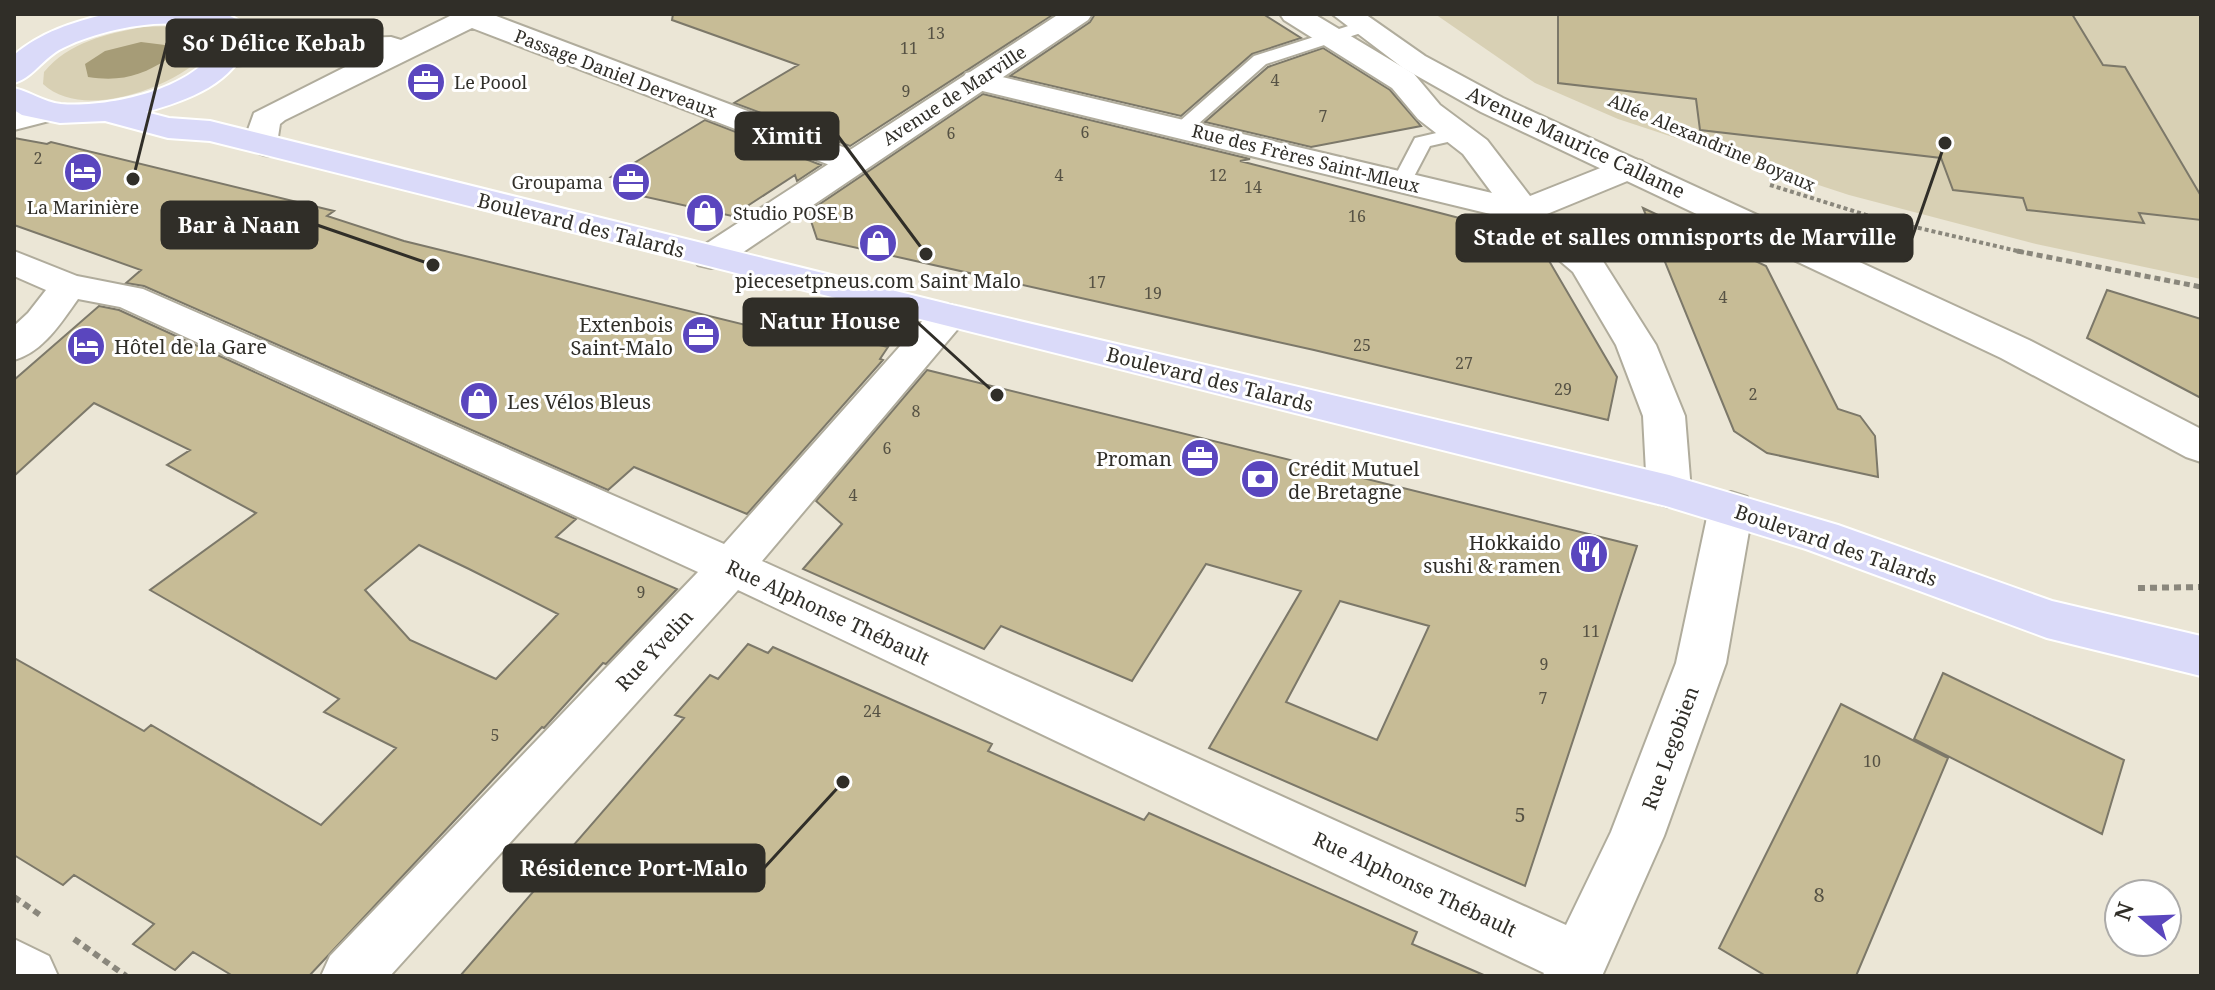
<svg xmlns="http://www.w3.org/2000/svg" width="2215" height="990" viewBox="0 0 2215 990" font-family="'Noto Serif',serif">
	<rect width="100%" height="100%" fill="#ebe6d6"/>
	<!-- green -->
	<path fill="#d8d0b4" d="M1435,14h766v265l-165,-35 -187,-49 -231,-76 -83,-36z
		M143,27c24,-1 47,-4 66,13l-1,12c-32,35 -125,70 -165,32l1,-12c25,-30 62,-38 99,-45z"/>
	<!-- water -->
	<path fill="#a69c77" d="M141,42l24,3 4,13c-27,18 -49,24 -81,19l-3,-13 20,-13z"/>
	<!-- building -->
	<path fill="#c7bc96" stroke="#7c7869" stroke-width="2" fill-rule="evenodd" d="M673,14h381l-204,132 -116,-43 64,-38 -126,-45z
		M1095,14h168l38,24 -49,16 -71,62 -171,-40 80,-54z
		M1558,14h514l31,51 22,2 76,129v24l-62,-7 5,10 -117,-13 -4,-12 -70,-8 -12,-32 -241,-28 -4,-31 -138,-16z
		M1323,48l67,42 31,36 -110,21 -106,-25 63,-55z
		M983,94l267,65 -10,2 273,71 21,11 14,16 69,118 -9,43 -294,-70 -497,-111 -9,-27z
		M705,120l116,45 -24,16 -2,-6 -63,41 -113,-25 11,-10 -19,-4z
		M14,138l33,6 4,-2 283,69 -7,5 77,25 411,101 8,-10 65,15 -8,12 3,1 -136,154 -113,-47 -26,23 -464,-204 -18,-3 15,-13 -127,-45z
		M1643,208l123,58 72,143 22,7 15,20 3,41 -111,-24 -33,-22z
		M2107,290l94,29v79l-114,-60z
		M99,306l20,4 457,209 -20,18 121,52 -71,75 -3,-1 -59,65 -2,-1 -233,249h-76l-40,-24 -18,18 -42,-26 21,-20 -80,-49 -11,10 -49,-30v-197l130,73 7,-6 170,100 75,-77 -72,-36 15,-13 -189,-109 106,-77 -89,-48 23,-15 -96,-47 -80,73v-96zM419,545l50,24 89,45 -62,65 -86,-39 -45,-50z
		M927,370l710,176 -112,340 -316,-138 92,-157 -95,-27 -74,117 -131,-55 -17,23 -181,-80 39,-45 -26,-23zM1340,601l89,25 -52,114 -91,-38z
		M748,644l20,9 5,-6 219,97 -4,7 156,69 5,-7 268,119 -5,12 74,32h-1026l224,-258 -9,-3 35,-40 8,4z
		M1943,673l181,87 -22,74 -188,-95z
		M1841,704l107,54 -92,218h-90l-47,-28z"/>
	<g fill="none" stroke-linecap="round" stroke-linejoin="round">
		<!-- lane casing -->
		<g stroke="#b0ac9c" stroke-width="4">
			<path id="lane" d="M1364,21l6,1 3,4 -3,4 -104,34 -77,68 -7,2 -10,-6 82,-72z
				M1458,128l7,2 3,4 -3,4 -35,8 -21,40h-14l-3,-4 23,-44z"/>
		</g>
		<!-- street casing -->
		<g stroke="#b0ac9c" stroke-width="4">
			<path id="street" d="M454,14h37l373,141 5,7 -5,7 -12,3 -12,-3 -368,-141 -187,92 -5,4 -2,13 7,10 -4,7c-19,5 -26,-1 -36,-16l9,-25 113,-57 -138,10 -11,-3 -4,-6 4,-6c56,-14 116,-12 173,-14l10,3z
				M1280,14h34l100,60 26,31 47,35 43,56 88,-35 12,-3 12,3 5,7 -5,7 -95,39 54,44 55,87 29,71 6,75 -6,11 -16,5 -16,-5 -6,-11 -4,-75 -27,-71 -43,-73 -62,-53 -545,-132 -4,-7 4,-7 11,-2 515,122 -29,-39 -45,-35 -26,-31 -108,-68z
				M14,251l63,25 66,13 581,255 210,-236 14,-4 14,4 5,8 -5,8 -200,237 804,364 45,-93 65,-169 33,-155 6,-11 16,-5 16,5 6,11 -27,155 -62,173 -62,140h-60l2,-3 -806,-383 -348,386h-69l9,-20 368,-384 -578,-265 -42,-8c-17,24 -35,53 -64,61v-34l14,-13 18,-23 -32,-14z
				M14,939l35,17 9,20h-44z"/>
		</g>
		<!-- secondary casing -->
		<g stroke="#b0ac9c" stroke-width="4">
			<path id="secondary" d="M1059,14h33l-4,6 -364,245 -13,3 -13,-3 -5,-8 5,-8z
				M1332,14h33l60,42 78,42 526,242 172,89v33l-15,-5 -185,-99 -520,-246 -78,-44z
				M46,102l11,3 5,7 -5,7 -43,11v-20z"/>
		</g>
		<!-- primary casing -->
		<g stroke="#fff" stroke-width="4">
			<path id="primary" d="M107,14h119l14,7 10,18c-16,45 -61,61 -104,73l23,6 41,3 738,183 721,171 169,50 214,76 149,35v40l-154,-38 -241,-89 -140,-43 -1456,-365 -42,-3 -63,-17 -45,2 -38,-8 -8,-5v-22c17,4 29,14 47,16 48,4 140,-15 160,-65l-3,-6c-41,-21 -121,-4 -159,17 -17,10 -28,29 -45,33v-28c27,-23 59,-33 93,-41z"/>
		</g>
		<!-- path-far2 -->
		<path stroke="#8a877c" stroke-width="4" stroke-dasharray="4 3" stroke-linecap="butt" d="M1770,185l106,33 150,35
			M1906,226v24"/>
		<!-- path-far1 -->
		<path stroke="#8a877c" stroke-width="5" stroke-dasharray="6 4" stroke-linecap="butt" d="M2017,251l184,36"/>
		<!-- path -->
		<path stroke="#8a877c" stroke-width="6" stroke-dasharray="7 5" stroke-linecap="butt" d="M2138,588l63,-1
			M14,897l29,20
			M74,939l52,37"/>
		<!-- lane -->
		<use href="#lane" fill="#fff" fill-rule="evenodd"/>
		<!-- street -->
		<use href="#street" fill="#fff" fill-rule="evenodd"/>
		<!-- secondary -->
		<use href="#secondary" fill="#fff" fill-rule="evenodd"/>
		<!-- primary -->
		<use href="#primary" fill="#dadaf9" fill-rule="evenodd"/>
	</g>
	<!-- icons -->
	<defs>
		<g id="office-disc" transform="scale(2)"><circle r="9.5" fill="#5a46be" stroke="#fff"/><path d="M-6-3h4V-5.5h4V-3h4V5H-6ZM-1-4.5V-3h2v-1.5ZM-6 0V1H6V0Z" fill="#fff"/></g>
		<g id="hotel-disc" transform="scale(2)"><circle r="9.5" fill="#5a46be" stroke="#fff"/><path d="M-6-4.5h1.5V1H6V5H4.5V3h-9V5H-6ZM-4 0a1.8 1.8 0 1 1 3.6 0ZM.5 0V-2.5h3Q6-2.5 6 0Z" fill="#fff"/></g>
		<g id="shop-disc" transform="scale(2)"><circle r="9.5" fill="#5a46be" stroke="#fff"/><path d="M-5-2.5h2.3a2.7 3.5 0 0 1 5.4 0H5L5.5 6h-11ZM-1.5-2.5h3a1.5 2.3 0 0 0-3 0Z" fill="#fff"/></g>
		<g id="bank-disc" transform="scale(2)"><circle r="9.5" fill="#5a46be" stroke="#fff"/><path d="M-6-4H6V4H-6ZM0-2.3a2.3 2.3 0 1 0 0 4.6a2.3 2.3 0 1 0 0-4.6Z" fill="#fff"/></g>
		<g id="restaurant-disc" transform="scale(2)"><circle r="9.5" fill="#5a46be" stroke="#fff"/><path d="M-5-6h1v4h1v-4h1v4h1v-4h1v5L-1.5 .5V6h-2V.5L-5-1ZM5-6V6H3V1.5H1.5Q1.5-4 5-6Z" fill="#fff"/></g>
	</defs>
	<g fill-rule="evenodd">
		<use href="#office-disc" x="426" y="82"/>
		<use href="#hotel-disc" x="83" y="172"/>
		<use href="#office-disc" x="631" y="182"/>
		<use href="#shop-disc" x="705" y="213"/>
		<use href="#shop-disc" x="878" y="243"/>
		<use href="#office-disc" x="701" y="335"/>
		<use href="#hotel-disc" x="86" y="346"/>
		<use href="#shop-disc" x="479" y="401"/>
		<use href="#office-disc" x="1200" y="458"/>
		<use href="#bank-disc" x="1260" y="479"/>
		<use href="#restaurant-disc" x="1589" y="554"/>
	</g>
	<g text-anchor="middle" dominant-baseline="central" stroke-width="6" stroke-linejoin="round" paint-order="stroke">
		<!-- number labels -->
		<g font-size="16" fill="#565244">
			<text x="936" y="33">13</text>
			<text x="909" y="48">11</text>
			<text x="1275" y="80">4</text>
			<text x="906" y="91">9</text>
			<text x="1323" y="116">7</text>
			<text x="1085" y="132">6</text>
			<text x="951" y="133">6</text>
			<text x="38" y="158">2</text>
			<text x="1059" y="175">4</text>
			<text x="1218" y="175">12</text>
			<text x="1253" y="187">14</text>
			<text x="1357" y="216">16</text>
			<text x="1097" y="282">17</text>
			<text x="1153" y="293">19</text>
			<text x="1723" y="297">4</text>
			<text x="1362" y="345">25</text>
			<text x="1464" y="363">27</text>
			<text x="1563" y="389">29</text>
			<text x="1753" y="394">2</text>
			<text x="916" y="411">8</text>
			<text x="887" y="448">6</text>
			<text x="853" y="495">4</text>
			<text x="641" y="592">9</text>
			<text x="1591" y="631">11</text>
			<text x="1544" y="664">9</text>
			<text x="1543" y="698">7</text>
			<text x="872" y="711">24</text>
			<text x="495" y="735">5</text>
			<text x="1872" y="761">10</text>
		</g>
		<!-- far-street labels -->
		<g font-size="18" fill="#302e28" stroke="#fff">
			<text transform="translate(616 73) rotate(21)">Passage Daniel Derveaux</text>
			<text transform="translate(954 95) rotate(-33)">Avenue de Marville</text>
			<text transform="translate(1712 142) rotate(23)">Allée Alexandrine Boyaux</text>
			<text transform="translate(1306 158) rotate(14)">Rue des Frères Saint-Mleux</text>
		</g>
		<!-- far-poi labels -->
		<g font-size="18" fill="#302e28" stroke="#fff" text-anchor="start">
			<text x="454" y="82">Le Poool</text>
			<text x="603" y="182" text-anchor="end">Groupama</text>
			<text x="83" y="207" text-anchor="middle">La Marinière</text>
			<text x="733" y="213">Studio POSE B</text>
		</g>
		<!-- street labels -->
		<g font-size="20" fill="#302e28" stroke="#fff">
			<text transform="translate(1576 142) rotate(25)">Avenue Maurice Callame</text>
			<text transform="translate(581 225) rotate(14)">Boulevard des Talards</text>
			<text transform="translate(1210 379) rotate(14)">Boulevard des Talards</text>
			<text transform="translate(1836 545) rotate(19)">Boulevard des Talards</text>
			<text transform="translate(828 612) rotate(25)">Rue Alphonse Thébault</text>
			<text transform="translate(654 650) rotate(-47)">Rue Yvelin</text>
			<text transform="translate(1670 748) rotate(-70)">Rue Legobien</text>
			<text transform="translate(1415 884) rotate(25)">Rue Alphonse Thébault</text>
		</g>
		<!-- poi labels -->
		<g font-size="20" fill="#302e28" stroke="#fff" text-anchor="end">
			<text x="878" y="280" text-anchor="middle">piecesetpneus.com Saint Malo</text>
			<text x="673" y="324">Extenbois<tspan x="673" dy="23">Saint-Malo</tspan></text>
			<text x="114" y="346" text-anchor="start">Hôtel de la Gare</text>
			<text x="507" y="401" text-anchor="start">Les Vélos Bleus</text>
			<text x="1172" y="458">Proman</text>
			<text x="1288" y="468" text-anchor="start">Crédit Mutuel<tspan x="1288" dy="23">de Bretagne</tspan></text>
			<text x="1561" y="542">Hokkaido<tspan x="1561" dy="23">sushi &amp; ramen</tspan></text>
		</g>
		<!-- near-number labels -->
		<g font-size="20" fill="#565244">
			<text x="1520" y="814">5</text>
			<text x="1819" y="894">8</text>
		</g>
	</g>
	<!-- callouts -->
	<path fill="none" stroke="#302e28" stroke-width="3" d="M133 179L167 43M926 254L838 136M433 265L317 225M1945 143L1912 238M997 395L917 322M843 782L764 868"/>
	<g fill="#302e28" stroke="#fff" stroke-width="3">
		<circle cx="133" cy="179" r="8"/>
		<circle cx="926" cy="254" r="8"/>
		<circle cx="433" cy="265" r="8"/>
		<circle cx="1945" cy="143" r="8"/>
		<circle cx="997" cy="395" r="8"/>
		<circle cx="843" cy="782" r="8"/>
	</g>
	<g fill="#302e28" stroke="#302e28" stroke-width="3">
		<rect x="167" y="20" width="215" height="46" rx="8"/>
		<rect x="736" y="113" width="102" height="46" rx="8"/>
		<rect x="162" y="202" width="155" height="46" rx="8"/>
		<rect x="1457" y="215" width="455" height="46" rx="8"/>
		<rect x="744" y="299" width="173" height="46" rx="8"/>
		<rect x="504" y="845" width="260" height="46" rx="8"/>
	</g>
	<g font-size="22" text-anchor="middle" font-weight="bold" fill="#fff">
		<text x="274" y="51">So‘ Délice Kebab</text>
		<text x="787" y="144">Ximiti</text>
		<text x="239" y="233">Bar à Naan</text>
		<text x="1685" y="245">Stade et salles omnisports de Marville</text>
		<text x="830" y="329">Natur House</text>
		<text x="634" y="876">Résidence Port-Malo</text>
	</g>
	<!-- border -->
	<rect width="2215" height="990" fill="none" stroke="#302e28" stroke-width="32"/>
	<!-- north arrow -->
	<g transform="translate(2143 918) rotate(289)"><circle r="38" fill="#ffffff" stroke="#acaba9" stroke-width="2"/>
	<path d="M0-6L14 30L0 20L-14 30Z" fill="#5a46be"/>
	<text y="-12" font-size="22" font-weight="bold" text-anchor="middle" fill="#302e28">N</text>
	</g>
</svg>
